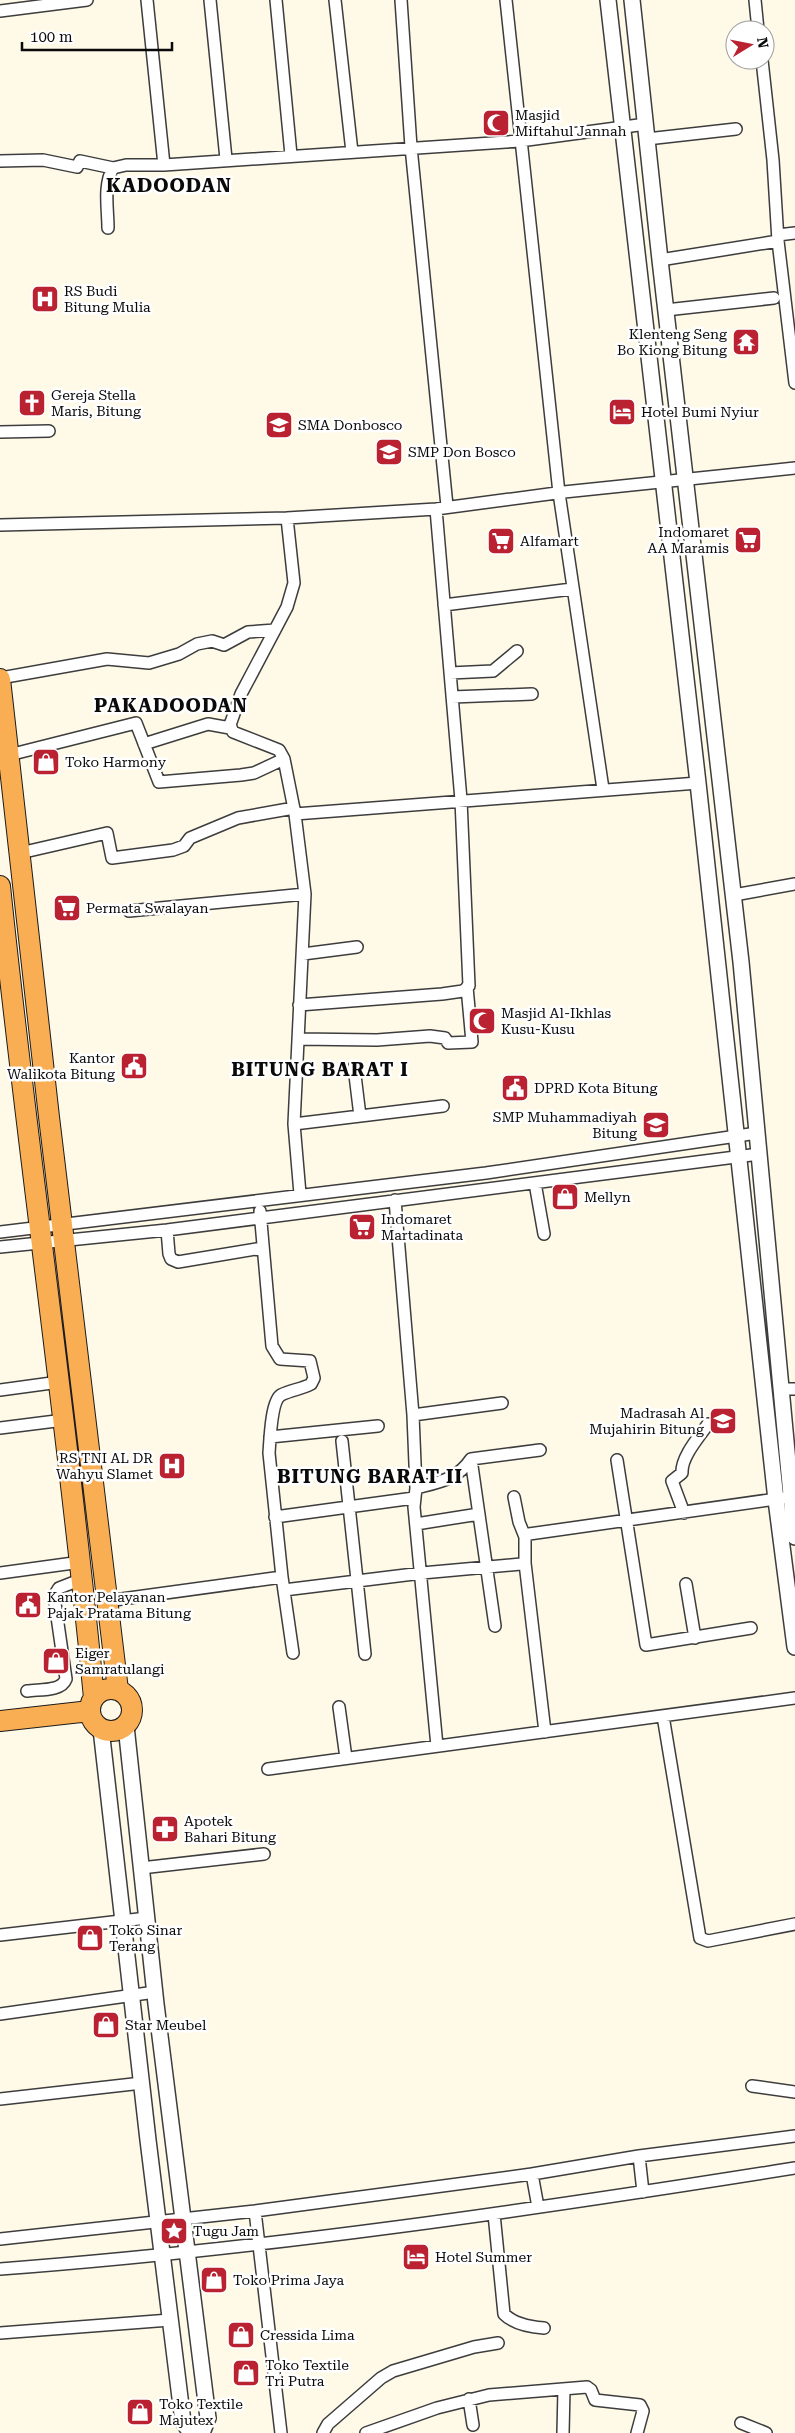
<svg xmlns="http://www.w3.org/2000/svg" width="795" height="2433" viewBox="0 0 795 2433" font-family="'Roboto Serif',serif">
	<rect width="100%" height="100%" fill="#fff9e7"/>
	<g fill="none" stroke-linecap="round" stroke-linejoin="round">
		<!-- minor casing -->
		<g stroke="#3d3d3d" stroke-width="14">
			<path id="minor" d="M147,0l17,165
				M210,0l16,159
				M276,0l15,155
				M335,0l17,152
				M401,0l10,147 36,359
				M506,0l53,493 44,296
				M755,0l3,30
				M0,11l87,-11
				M762,60l11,100 5,81 17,142
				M647,139l89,-10
				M0,161l43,-1 34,7 3,-6 33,7
				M108,228c0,-19 -5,-43 5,-60l13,-3h38l356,-24 126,-17
				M778,235l17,-2
				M660,260l118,-19
				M666,310l108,-12
				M0,432l49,-1
				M287,518l7,65 -7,24 -46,87 -11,31 3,7 46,18 5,9 11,55 10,80 -11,230 6,70
				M0,525l287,-7 149,-9 128,-17 231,-24
				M444,605l128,-16
				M450,673l43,-2 24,-20
				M0,678l107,-19 42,4 30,-9 18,-10 15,-3 12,4 24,-13 27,-2
				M452,697l80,-3
				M144,744l64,-20 22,4
				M9,755l127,-32 23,59 82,-7 13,-2 30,-14
				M295,814l403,-31
				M20,853l87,-20 5,25 61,-8 11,-4 6,-8 48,-20 56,-10
				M734,895l61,-11
				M129,911l176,-17
				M303,954l54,-7
				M299,1005l143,-11 21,-3 6,-5 -8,-186 -25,-291
				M298,1039l79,1 53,-4 15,2 3,5 24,-1 -5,-55
				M354,1067l6,49
				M294,1124l149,-18
				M535,1183l9,51
				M395,1200l18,215 3,73 -2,19 23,239
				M260,1211l12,135 8,13 30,2 4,17 -3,6c-9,5 -20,6 -30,11 -10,6 -11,46 -12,58l13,124 11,76
				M167,1230l2,24 2,5 7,3 84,-14
				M0,1232l486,-59 271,-40
				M0,1247l167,-17 592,-76
				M781,1389h14
				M0,1390l59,-8
				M413,1415l89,-12
				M0,1428l64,-8
				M270,1437l108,-11
				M342,1441l23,213
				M471,1459l24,167
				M617,1460l29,185 105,-17
				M416,1488c23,-6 41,-8 55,-29l69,-9
				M514,1497l5,25 6,15
				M684,1513l-12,-32 10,-8c-1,-16 17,-36 26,-49
				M275,1517l139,-19
				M416,1524l63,-10
				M0,1573l81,-11
				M686,1584l9,54
				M284,1590l138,-17 99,-9
				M107,1601l175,-24
				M27,1691c12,-2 34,1 39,-12l-12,-83 5,-8 23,-9
				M339,1707l7,51
				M663,1716l37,222 8,3 87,-17
				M545,1732l-20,-169v-26l4,-3 254,-36
				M268,1769l527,-71
				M141,1868l123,-14
				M0,1935l147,-17
				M0,2014l155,-22
				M752,2086l43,6
				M0,2099l142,-16
				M639,2156l4,36
				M532,2174l6,33
				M255,2211l26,222
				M494,2214l10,100c10,10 26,13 40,14
				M0,2239l255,-28 277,-37 107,-18 156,-20
				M0,2269c266,-20 531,-59 795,-101
				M0,2333l170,-13
				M469,2399l4,26
				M741,2423l25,10
				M323,2433l5,-9 53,-46 12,-7 81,-24 24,-4
				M366,2433l71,-25 52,-13 98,-8 4,3 4,10 45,5 3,6 -6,22
				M563,2433l1,-44"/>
		</g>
		<!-- tertiary casing -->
		<g stroke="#3d3d3d" stroke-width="18">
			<path id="tertiary" d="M608,0l90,783 78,717 19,147
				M632,0l28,260 81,702 54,575
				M126,1726l30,278 52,414 -6,15
				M101,1729l47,411 35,282 8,11"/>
		</g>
		<!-- trunk casing -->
		<g stroke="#1b1b1b" stroke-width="22">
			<path id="trunk" d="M0,679l49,438 69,573
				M0,886c28,271 68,540 94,812
				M90 1710a21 21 0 1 1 42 0a21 21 0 1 1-42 0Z
				M0,1721l90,-10"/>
		</g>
		<!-- minor -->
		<use href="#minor" stroke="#fff" stroke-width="11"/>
		<!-- tertiary -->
		<use href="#tertiary" stroke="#fff" stroke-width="15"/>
		<!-- trunk -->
		<use href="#trunk" stroke="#f9ae54" stroke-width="20"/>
	</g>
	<!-- icons -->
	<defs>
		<g id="mosque-square" transform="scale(1.4375)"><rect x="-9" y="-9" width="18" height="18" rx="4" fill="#ba2131" stroke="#fff"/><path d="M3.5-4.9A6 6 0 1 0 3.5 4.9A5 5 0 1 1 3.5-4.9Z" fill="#fff"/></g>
		<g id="hospital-square" transform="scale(1.4375)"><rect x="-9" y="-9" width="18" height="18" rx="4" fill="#ba2131" stroke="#fff"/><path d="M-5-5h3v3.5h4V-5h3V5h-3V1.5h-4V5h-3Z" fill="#fff"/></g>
		<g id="temple-square" transform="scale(1.4375)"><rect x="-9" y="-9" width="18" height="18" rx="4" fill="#ba2131" stroke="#fff"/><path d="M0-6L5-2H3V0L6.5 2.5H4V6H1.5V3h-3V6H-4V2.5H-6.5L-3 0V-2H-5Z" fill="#fff"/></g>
		<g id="church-square" transform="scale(1.4375)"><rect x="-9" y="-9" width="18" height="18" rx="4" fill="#ba2131" stroke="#fff"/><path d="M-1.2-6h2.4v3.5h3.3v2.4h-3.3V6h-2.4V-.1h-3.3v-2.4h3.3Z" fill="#fff"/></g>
		<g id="hotel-square" transform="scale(1.4375)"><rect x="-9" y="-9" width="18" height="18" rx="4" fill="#ba2131" stroke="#fff"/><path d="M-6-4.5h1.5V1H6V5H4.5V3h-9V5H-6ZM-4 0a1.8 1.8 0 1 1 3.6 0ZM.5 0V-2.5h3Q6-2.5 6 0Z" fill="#fff"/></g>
		<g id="school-square" transform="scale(1.4375)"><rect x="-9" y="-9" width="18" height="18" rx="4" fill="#ba2131" stroke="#fff"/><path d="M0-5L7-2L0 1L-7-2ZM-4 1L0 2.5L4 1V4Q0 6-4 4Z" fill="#fff"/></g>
		<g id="supermarket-square" transform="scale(1.4375)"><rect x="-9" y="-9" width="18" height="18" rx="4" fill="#ba2131" stroke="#fff"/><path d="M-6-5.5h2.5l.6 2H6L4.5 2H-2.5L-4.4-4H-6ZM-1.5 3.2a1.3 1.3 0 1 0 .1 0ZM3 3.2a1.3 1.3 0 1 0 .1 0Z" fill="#fff"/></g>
		<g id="shop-square" transform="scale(1.4375)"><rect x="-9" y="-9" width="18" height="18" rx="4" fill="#ba2131" stroke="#fff"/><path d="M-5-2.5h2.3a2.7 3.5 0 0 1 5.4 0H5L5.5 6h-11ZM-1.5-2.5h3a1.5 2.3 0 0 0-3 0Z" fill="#fff"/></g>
		<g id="civic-square" transform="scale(1.4375)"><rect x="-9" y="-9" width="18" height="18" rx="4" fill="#ba2131" stroke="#fff"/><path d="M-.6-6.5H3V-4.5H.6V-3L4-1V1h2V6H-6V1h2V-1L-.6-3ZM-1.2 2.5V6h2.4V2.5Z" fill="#fff"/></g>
		<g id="pharmacy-square" transform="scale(1.4375)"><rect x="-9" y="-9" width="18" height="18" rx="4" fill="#ba2131" stroke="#fff"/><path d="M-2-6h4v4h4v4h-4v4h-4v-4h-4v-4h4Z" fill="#fff"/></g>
		<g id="sight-square" transform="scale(1.4375)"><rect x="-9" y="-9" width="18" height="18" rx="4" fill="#ba2131" stroke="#fff"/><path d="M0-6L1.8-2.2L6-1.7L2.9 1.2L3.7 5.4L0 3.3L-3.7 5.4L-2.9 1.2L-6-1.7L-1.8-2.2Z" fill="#fff"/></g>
	</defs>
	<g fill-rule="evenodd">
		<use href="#mosque-square" x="496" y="123"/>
		<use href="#hospital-square" x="45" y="299"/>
		<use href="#temple-square" x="746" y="342"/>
		<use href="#church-square" x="32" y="403"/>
		<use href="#hotel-square" x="622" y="412"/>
		<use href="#school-square" x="279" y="425"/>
		<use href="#school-square" x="389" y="452"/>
		<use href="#supermarket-square" x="748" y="540"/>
		<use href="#supermarket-square" x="501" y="541"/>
		<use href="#shop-square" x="46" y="762"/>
		<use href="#supermarket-square" x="67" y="908"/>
		<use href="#mosque-square" x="482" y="1021"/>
		<use href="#civic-square" x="134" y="1066"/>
		<use href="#civic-square" x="515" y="1088"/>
		<use href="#school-square" x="656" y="1125"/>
		<use href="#shop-square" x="565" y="1197"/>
		<use href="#supermarket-square" x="362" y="1227"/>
		<use href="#school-square" x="723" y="1421"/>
		<use href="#hospital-square" x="172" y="1466"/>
		<use href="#civic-square" x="28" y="1605"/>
		<use href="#shop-square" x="56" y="1661"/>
		<use href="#pharmacy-square" x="165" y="1829"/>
		<use href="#shop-square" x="90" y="1938"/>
		<use href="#shop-square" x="106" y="2025"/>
		<use href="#sight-square" x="174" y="2231"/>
		<use href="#hotel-square" x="416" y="2257"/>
		<use href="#shop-square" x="214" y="2280"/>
		<use href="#shop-square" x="241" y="2335"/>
		<use href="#shop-square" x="246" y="2373"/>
		<use href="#shop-square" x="140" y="2412"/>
	</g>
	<g text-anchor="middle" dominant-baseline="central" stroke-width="5" stroke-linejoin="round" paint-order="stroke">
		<!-- poi labels -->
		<g font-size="14" fill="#0a0a0a" stroke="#fff" text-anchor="start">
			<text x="515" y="115">Masjid<tspan x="515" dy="16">Miftahul Jannah</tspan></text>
			<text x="64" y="291">RS Budi<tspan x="64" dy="16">Bitung Mulia</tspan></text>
			<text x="727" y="334" text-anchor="end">Klenteng Seng<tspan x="727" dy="16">Bo Kiong Bitung</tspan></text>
			<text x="51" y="395">Gereja Stella<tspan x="51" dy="16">Maris, Bitung</tspan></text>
			<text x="641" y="412">Hotel Bumi Nyiur</text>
			<text x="298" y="425">SMA Donbosco</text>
			<text x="408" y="452">SMP Don Bosco</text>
			<text x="729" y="532" text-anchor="end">Indomaret<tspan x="729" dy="16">AA Maramis</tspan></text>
			<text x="520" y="541">Alfamart</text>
			<text x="65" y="762">Toko Harmony</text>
			<text x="86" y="908">Permata Swalayan</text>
			<text x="501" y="1013">Masjid Al-Ikhlas<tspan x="501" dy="16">Kusu-Kusu</tspan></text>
			<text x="115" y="1058" text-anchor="end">Kantor<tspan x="115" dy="16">Walikota Bitung</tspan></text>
			<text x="534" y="1088">DPRD Kota Bitung</text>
			<text x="637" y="1117" text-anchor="end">SMP Muhammadiyah<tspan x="637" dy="16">Bitung</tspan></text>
			<text x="584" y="1197">Mellyn</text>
			<text x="381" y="1219">Indomaret<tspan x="381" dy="16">Martadinata</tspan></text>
			<text x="704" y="1413" text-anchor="end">Madrasah Al<tspan x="704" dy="16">Mujahirin Bitung</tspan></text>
			<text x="153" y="1458" text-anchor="end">RS TNI AL DR<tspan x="153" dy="16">Wahyu Slamet</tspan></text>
			<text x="47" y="1597">Kantor Pelayanan<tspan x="47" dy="16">Pajak Pratama Bitung</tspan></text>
			<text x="75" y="1653">Eiger<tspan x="75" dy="16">Samratulangi</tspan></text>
			<text x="184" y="1821">Apotek<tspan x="184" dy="16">Bahari Bitung</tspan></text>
			<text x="109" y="1930">Toko Sinar<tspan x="109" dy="16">Terang</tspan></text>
			<text x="125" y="2025">Star Meubel</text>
			<text x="193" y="2231">Tugu Jam</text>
			<text x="435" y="2257">Hotel Summer</text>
			<text x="233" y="2280">Toko Prima Jaya</text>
			<text x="260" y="2335">Cressida Lima</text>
			<text x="265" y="2365">Toko Textile<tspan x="265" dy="16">Tri Putra</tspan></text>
			<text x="159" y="2404">Toko Textile<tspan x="159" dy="16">Majutex</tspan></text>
		</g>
		<!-- district labels -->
		<g font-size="19" font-weight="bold" letter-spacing="1" fill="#0a0a0a" stroke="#fff">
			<text x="169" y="185">KADOODAN</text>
			<text x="171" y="705">PAKADOODAN</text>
			<text x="320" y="1069">BITUNG BARAT I</text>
			<text x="370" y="1476">BITUNG BARAT II</text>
		</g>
	</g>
	<!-- north arrow -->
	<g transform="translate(750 45) rotate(80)"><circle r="24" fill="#ffffff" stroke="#9d9d9d"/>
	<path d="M0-4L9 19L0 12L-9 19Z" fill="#ba2131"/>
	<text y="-8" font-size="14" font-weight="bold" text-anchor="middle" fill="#0a0a0a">N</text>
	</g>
	<!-- scale -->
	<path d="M22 42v8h150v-8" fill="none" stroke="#0a0a0a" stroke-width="2.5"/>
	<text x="30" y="42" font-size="15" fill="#0a0a0a" stroke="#ffffff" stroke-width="4" paint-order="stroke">100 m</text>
</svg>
